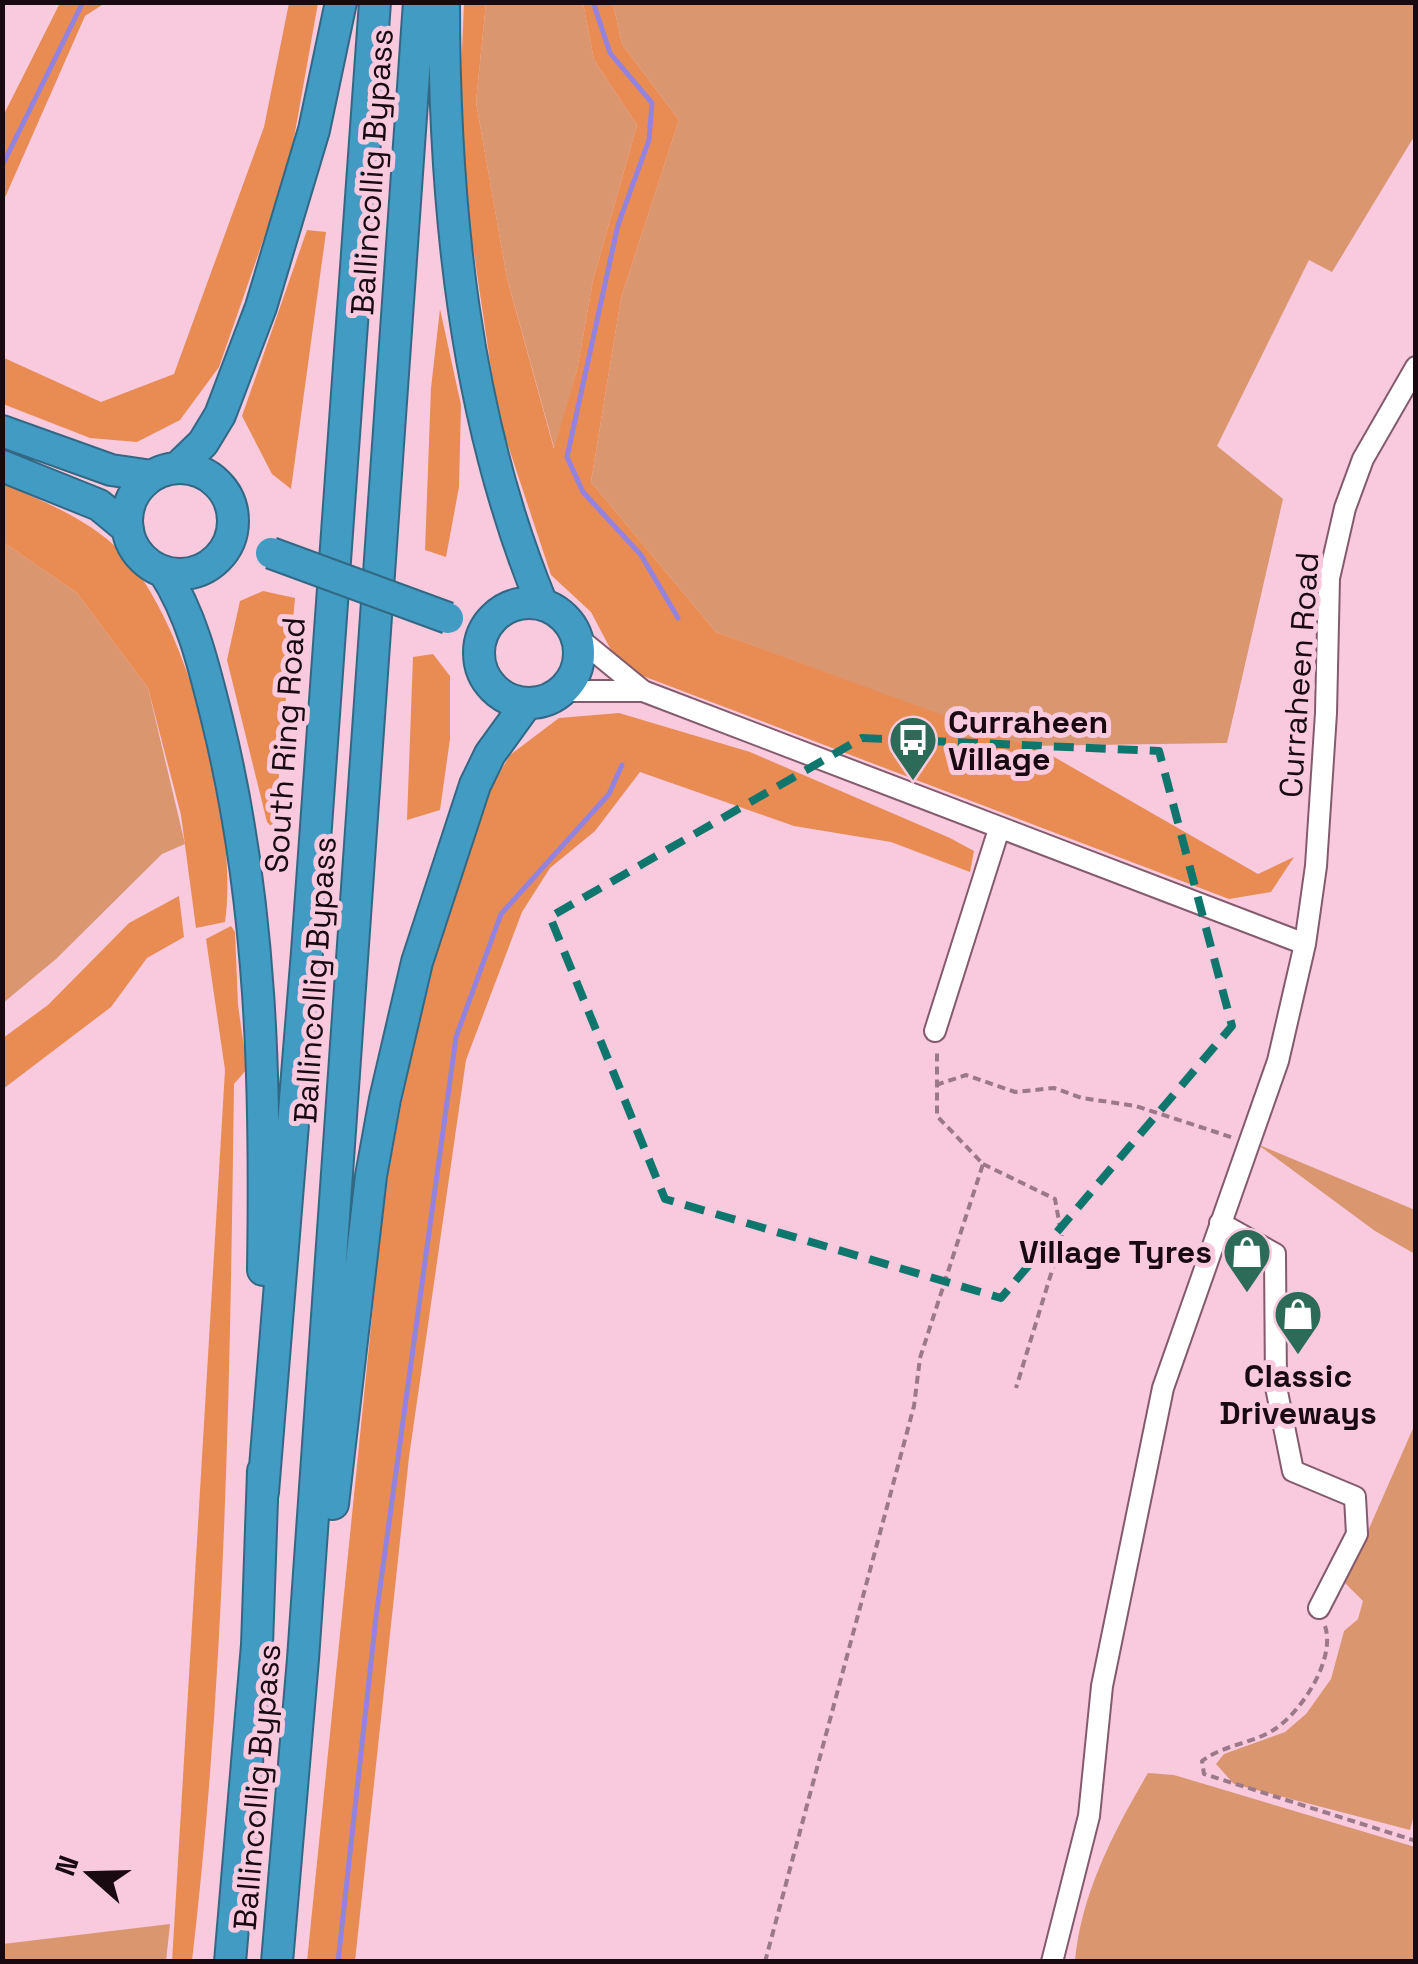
<svg xmlns="http://www.w3.org/2000/svg" width="1418" height="1964" viewBox="0 0 1418 1964" font-family="'Space Grotesk',sans-serif">
	<rect width="100%" height="100%" fill="#f9c9de"/>
	<!-- green -->
	<path fill="#d9966f" d="M486,3h97l11,57 43,65 -44,155 -16,90 -22,81 -48,-173 -31,-176z
		M613,3h802v132l-83,137 -23,-12 -92,186 66,53 -56,244 -203,3 -308,-114 -125,-150 30,-184 58,-178 -57,-76z
		M3,542l74,51 71,95 37,156 -23,10 -106,105 -53,44z
		M1257,1144l158,66v44l-40,-23z
		M1415,1424l1,384 -6,22 -176,-46 -18,-20 8,-10 61,-22 21,-18 25,-35 13,-48 14,-12 5,-18 -18,-18z
		M1148,1773l26,2 241,72v114h-340c6,-67 39,-130 73,-188z
		M170,1924l-4,37h-163v-17z"/>
	<!-- forest -->
	<path fill="#e88c54" d="M60,3h45l-20,13 -82,186v-86z
		M289,3h29l-29,163 -70,201 -39,53 -43,22 -47,-4 -87,-34 -1,-47 99,45 73,-28 90,-247z
		M464,3h22l-10,99 31,176 47,171 23,-79 16,-90 44,-155 -43,-65 -11,-57h30l9,41 57,76 -58,178 -30,184 125,150 333,122 209,120 36,-17 -23,35 -42,7 -594,-226 -24,-23 -20,-38 -40,-37 -53,-160 -40,-269z
		M307,230l19,2 -35,257 -19,-15 -30,-58z
		M440,309l21,96 -2,82 -13,70 -21,-7 6,-162z
		M3,483c41,19 86,36 118,69 69,71 118,274 104,370l-29,6 -15,-113 -33,-127 -71,-95 -74,-51z
		M263,591l32,7 -21,231 -7,-7 -40,-162 13,-59z
		M433,654l17,22v63l-10,71 -33,10 6,-163z
		M619,713l131,39 200,86 24,13 -4,21 -79,-30 -97,-16 -154,-54 -45,59 -45,37 -28,44 -56,148 -57,397 -54,504 -48,1 77,-765 37,-200 65,-201 24,-41 49,-37z
		M179,896l5,41 -37,21 -36,49 -108,82v-51l45,-33 81,-82z
		M231,926l4,6 3,73 9,64 -13,15c-4,293 -8,586 -42,877l-20,1 53,-892 -19,-131z"/>
	<g fill="none" stroke-linecap="round" stroke-linejoin="round">
		<!-- stream -->
		<path stroke="#9382de" stroke-width="5" d="M593,2l17,51 42,50 -3,37 -31,85 -51,232 16,35 58,63 37,63
			M2,166l81,-164
			M338,1962l38,-345 80,-580 45,-123 108,-120 13,-29"/>
		<!-- minor casing -->
		<g stroke="#845a6d" stroke-width="24">
			<path id="minor" d="M577,637l66,54 662,253
				M561,691h80
				M935,1031l64,-202
				M1220,1223l55,31 1,133 17,84 62,26 2,37 -38,74
				M1052,1962l37,-146 13,-130 61,-298 115,-327 27,-117 11,-78 10,-153 3,-135 16,-70 18,-49 53,-92"/>
		</g>
		<!-- highway casing -->
		<g stroke="#336885" stroke-width="34">
			<path id="highway" d="M444,2c0,202 20,414 98,602
				M2,431l109,39 41,6
				M2,466l97,39 29,24
				M177,468l26,-25 17,-28 41,-108 53,-177 27,-128
				M127 521a53 53 0 1 1 106 0a53 53 0 1 1-106 0Z
				M164,572c29,45 41,99 54,151 44,180 48,363 45,547
				M479 653a50 50 0 1 1 100 0a50 50 0 1 1-100 0Z
				M263,1492l44,-540 68,-950
				M333,1504l38,-328 14,-77 32,-137 58,-177 15,-31 37,-51
				M230,1962l27,-317 6,-174
				M277,1962l26,-303 116,-1657"/>
		</g>
		<!-- path -->
		<path stroke="#9b7988" stroke-width="4" stroke-dasharray="8 5" stroke-linecap="butt" d="M936,1085l30,-10 49,17 39,-4 28,10 54,8 98,32
			M983,1164l72,35 7,39 -46,150
			M1325,1626c11,33 -23,85 -50,103 -23,15 -50,15 -73,32l2,13 212,67
			M765,1962l149,-556 6,-48 63,-194 -46,-48v-66"/>
		<!-- minor -->
		<use href="#minor" stroke="#fff" stroke-width="20"/>
		<!-- highway -->
		<use href="#highway" stroke="#419bc3" stroke-width="30"/>
		<!-- highway-bridge casing -->
		<g stroke="#336885" stroke-width="34" stroke-linecap="butt">
			<path id="highway-bridge" d="M271,553l177,65"/>
		</g>
		<!-- highway-bridge -->
		<use href="#highway-bridge" stroke="#419bc3" stroke-width="30"/>
	</g>
	<!-- marked area -->
	<path fill="none" stroke="#0f766e" stroke-width="8" stroke-dasharray="20 12" stroke-linejoin="round" d="M862,738l297,13 73,275 -231,272 -336,-99 -115,-282z"/>
	<!-- icons -->
	<defs>
		<g id="bus-pin" transform="scale(2.5)"><path d="M0 17L-7.5 6A9.5 9.5 0 1 1 7.5 6Z" fill="#2c6b58" stroke="#f9c9de"/><path d="M-5-6H5V4H4V6H2V4H-2V6H-4V4H-5ZM-3.5-4V0h7V-4ZM-3.5 1.2v1.5H-2V1.2ZM2 1.2v1.5H3.5V1.2Z" fill="#fff"/></g>
		<g id="shop-pin" transform="scale(2.5)"><path d="M0 17L-7.5 6A9.5 9.5 0 1 1 7.5 6Z" fill="#2c6b58" stroke="#f9c9de"/><path d="M-5-2.5h2.3a2.7 3.5 0 0 1 5.4 0H5L5.5 6h-11ZM-1.5-2.5h3a1.5 2.3 0 0 0-3 0Z" fill="#fff"/></g>
	</defs>
	<g fill-rule="evenodd">
		<use href="#bus-pin" x="913" y="740"/>
		<use href="#shop-pin" x="1247" y="1252"/>
		<use href="#shop-pin" x="1298" y="1314"/>
	</g>
	<g text-anchor="middle" dominant-baseline="central" stroke-width="10" stroke-linejoin="round" paint-order="stroke">
		<!-- street labels -->
		<g font-size="32" fill="#190a11" stroke="#f9c9de">
			<text transform="translate(372 172) rotate(-86)">Ballincollig Bypass</text>
			<text transform="translate(1299 675) rotate(-86)">Curraheen Road</text>
			<text transform="translate(285 745) rotate(-86)">South Ring Road</text>
			<text transform="translate(315 980) rotate(-86)">Ballincollig Bypass</text>
			<text transform="translate(257 1787) rotate(-85)">Ballincollig Bypass</text>
		</g>
		<!-- poi labels -->
		<g font-size="32" font-weight="bold" fill="#190a11" stroke="#f9c9de" text-anchor="start">
			<text x="948" y="722">Curraheen<tspan x="948" dy="37">Village</tspan></text>
			<text x="1212" y="1252" text-anchor="end">Village Tyres</text>
			<text x="1298" y="1376" text-anchor="middle">Classic<tspan x="1298" dy="37">Driveways</tspan></text>
		</g>
	</g>
	<!-- border -->
	<rect width="1418" height="1964" fill="none" stroke="#190a11" stroke-width="10"/>
	<!-- north arrow -->
	<g transform="translate(90 1874) rotate(290)" stroke="#f9c9de" stroke-width="8" paint-order="stroke">
	<path d="M0-8L18 38L0 25L-18 38Z" fill="#190a11"/>
	<text y="-15" font-size="28" font-weight="bold" text-anchor="middle" fill="#190a11">N</text>
	</g>
</svg>
